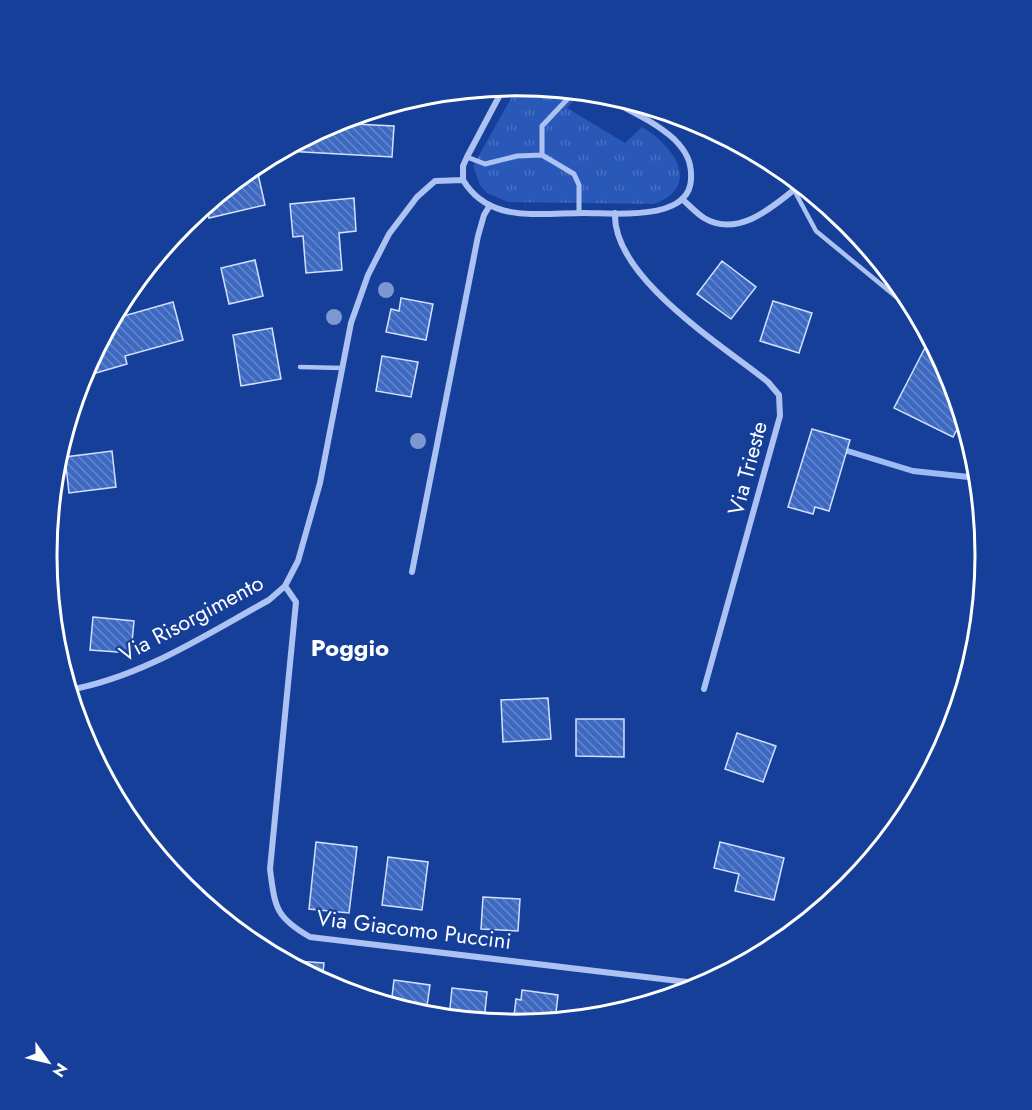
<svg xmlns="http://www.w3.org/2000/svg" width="1032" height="1110" viewBox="0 0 1032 1110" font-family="Jost,sans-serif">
	<defs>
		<pattern id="grass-tufts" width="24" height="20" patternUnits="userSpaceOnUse" patternTransform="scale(1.5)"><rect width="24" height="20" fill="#2958b8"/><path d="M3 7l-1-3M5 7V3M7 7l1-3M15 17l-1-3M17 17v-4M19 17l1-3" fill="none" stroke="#4971c3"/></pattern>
		<pattern id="building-back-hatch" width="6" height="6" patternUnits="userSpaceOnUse" patternTransform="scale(1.5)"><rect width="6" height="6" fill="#3e69c1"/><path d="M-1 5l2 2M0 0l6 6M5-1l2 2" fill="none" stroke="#6587cd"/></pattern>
	</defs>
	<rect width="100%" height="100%" fill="#163f9a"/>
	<!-- grass -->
	<path fill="url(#grass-tufts)" d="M518,86l63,6 -14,16 58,35 17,-16c31,18 61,59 12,77l-146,-2 -21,-9 -7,-8 -7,-19z"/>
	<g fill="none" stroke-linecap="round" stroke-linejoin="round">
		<!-- stream -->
		<path stroke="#9dbbf5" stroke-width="6" d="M841,449l72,22 65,7"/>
	</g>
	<!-- building -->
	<path fill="url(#building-back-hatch)" stroke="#d2e0fc" stroke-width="1.5" d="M334,123l60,3 -2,31 -106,-6v-3z
		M258,174l7,31 -56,13 -3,-13 33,-27z
		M354,198l2,33 -17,2 3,37 -36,3 -3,-37 -10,1 -3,-33z
		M255,260l8,36 -34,8 -8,-36z
		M722,261l34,26 -25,32 -34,-25z
		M401,298l32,6 -7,36 -40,-8 5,-23 8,2z
		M773,301l39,12 -13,40 -39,-12z
		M173,302l10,38 -58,16 2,8 -45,13 26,-49 4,-1 1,-8z
		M272,328l9,51 -40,7 -8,-51z
		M930,338l20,38 13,42 -10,19 -59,-29z
		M382,356l36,6 -7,35 -35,-6z
		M812,429l38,11 -21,71 -14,-4 -2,7 -25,-7z
		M112,451l4,36 -47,6 -4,-36z
		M48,566h6l-1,50z
		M93,617l41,4 -3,32 -41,-3z
		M548,698l3,41 -48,3 -2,-42z
		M576,719h48v38l-48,-1z
		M737,733l39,13 -13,36 -38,-13z
		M316,842l41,5 -8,66 -40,-4z
		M720,842l64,16 -10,42 -39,-9 4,-17 -25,-6z
		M388,857l40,5 -6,48 -40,-5z
		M483,897l37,2 -2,32 -37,-2z
		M282,960l42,3 -2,18z
		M394,980l36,5 -4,28 -35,-8z
		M452,988l35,4 -3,29 -35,-3z
		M522,990l36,5 -3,26 -42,3 3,-25 5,1z"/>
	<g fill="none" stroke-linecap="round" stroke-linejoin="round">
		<!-- service -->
		<path stroke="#abc2f2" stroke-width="4.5" d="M794,190l22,41 101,83
			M300,367l42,1"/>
		<!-- pedestrian -->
		<path stroke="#abc2f2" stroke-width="5" d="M542,155v-29l33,-35
			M467,157l18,7 32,-8 25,-1 32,19 5,11v28"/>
		<!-- minor -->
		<path stroke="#abc2f2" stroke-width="6" d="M463,180c9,15 22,25 39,30 25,7 56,3 82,3 29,0 106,9 107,-34 1,-17 -5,-28 -17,-40 -21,-19 -50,-31 -75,-45
			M463,180v-14l4,-9 37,-70
			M682,199c7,6 14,14 22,19 35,21 71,-13 97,-34
			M615,213c-3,64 107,132 153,169l11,13 1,21 -76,273
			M412,572l66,-336 6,-21 6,-10
			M285,586l11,16 -26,267c5,38 5,48 40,68l394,47
			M69,690c73,-13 136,-55 200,-90l16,-14 13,-25 22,-78 31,-160 17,-48 21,-41 28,-37 18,-16 28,-1"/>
	</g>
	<!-- trees -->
	<g fill="#7d98d0">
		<circle cx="386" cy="290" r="8"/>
		<circle cx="334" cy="317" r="8"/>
		<circle cx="418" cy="441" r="8"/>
	</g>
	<g text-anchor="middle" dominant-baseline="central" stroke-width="4.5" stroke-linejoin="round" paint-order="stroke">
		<!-- street labels -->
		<g font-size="22" fill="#fff" stroke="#163f9a">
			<text transform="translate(747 468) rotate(-75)">Via Trieste</text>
			<text transform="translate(191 618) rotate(-28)">Via Risorgimento</text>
			<text transform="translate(414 929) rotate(7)">Via Giacomo Puccini</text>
		</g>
		<!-- neighbourhood labels -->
		<g font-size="24" font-weight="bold" fill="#fff" stroke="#163f9a">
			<text x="350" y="647">Poggio</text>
		</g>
	</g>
	<!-- crop -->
	<path d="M0 0H1032V1110H0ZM57 555a459 459 0 1 1 918 0a459 459 0 1 1-918 0Z" fill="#163f9a" fill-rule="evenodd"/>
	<path fill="none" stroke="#fff" stroke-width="3" d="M57 555a459 459 0 1 1 918 0a459 459 0 1 1-918 0Z"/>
	<!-- north arrow -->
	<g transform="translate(48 1062) rotate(124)" stroke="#163f9a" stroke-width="4.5" paint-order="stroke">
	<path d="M0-4.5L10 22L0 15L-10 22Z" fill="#ffffff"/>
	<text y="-9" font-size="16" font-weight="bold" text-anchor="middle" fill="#ffffff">N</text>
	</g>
</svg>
